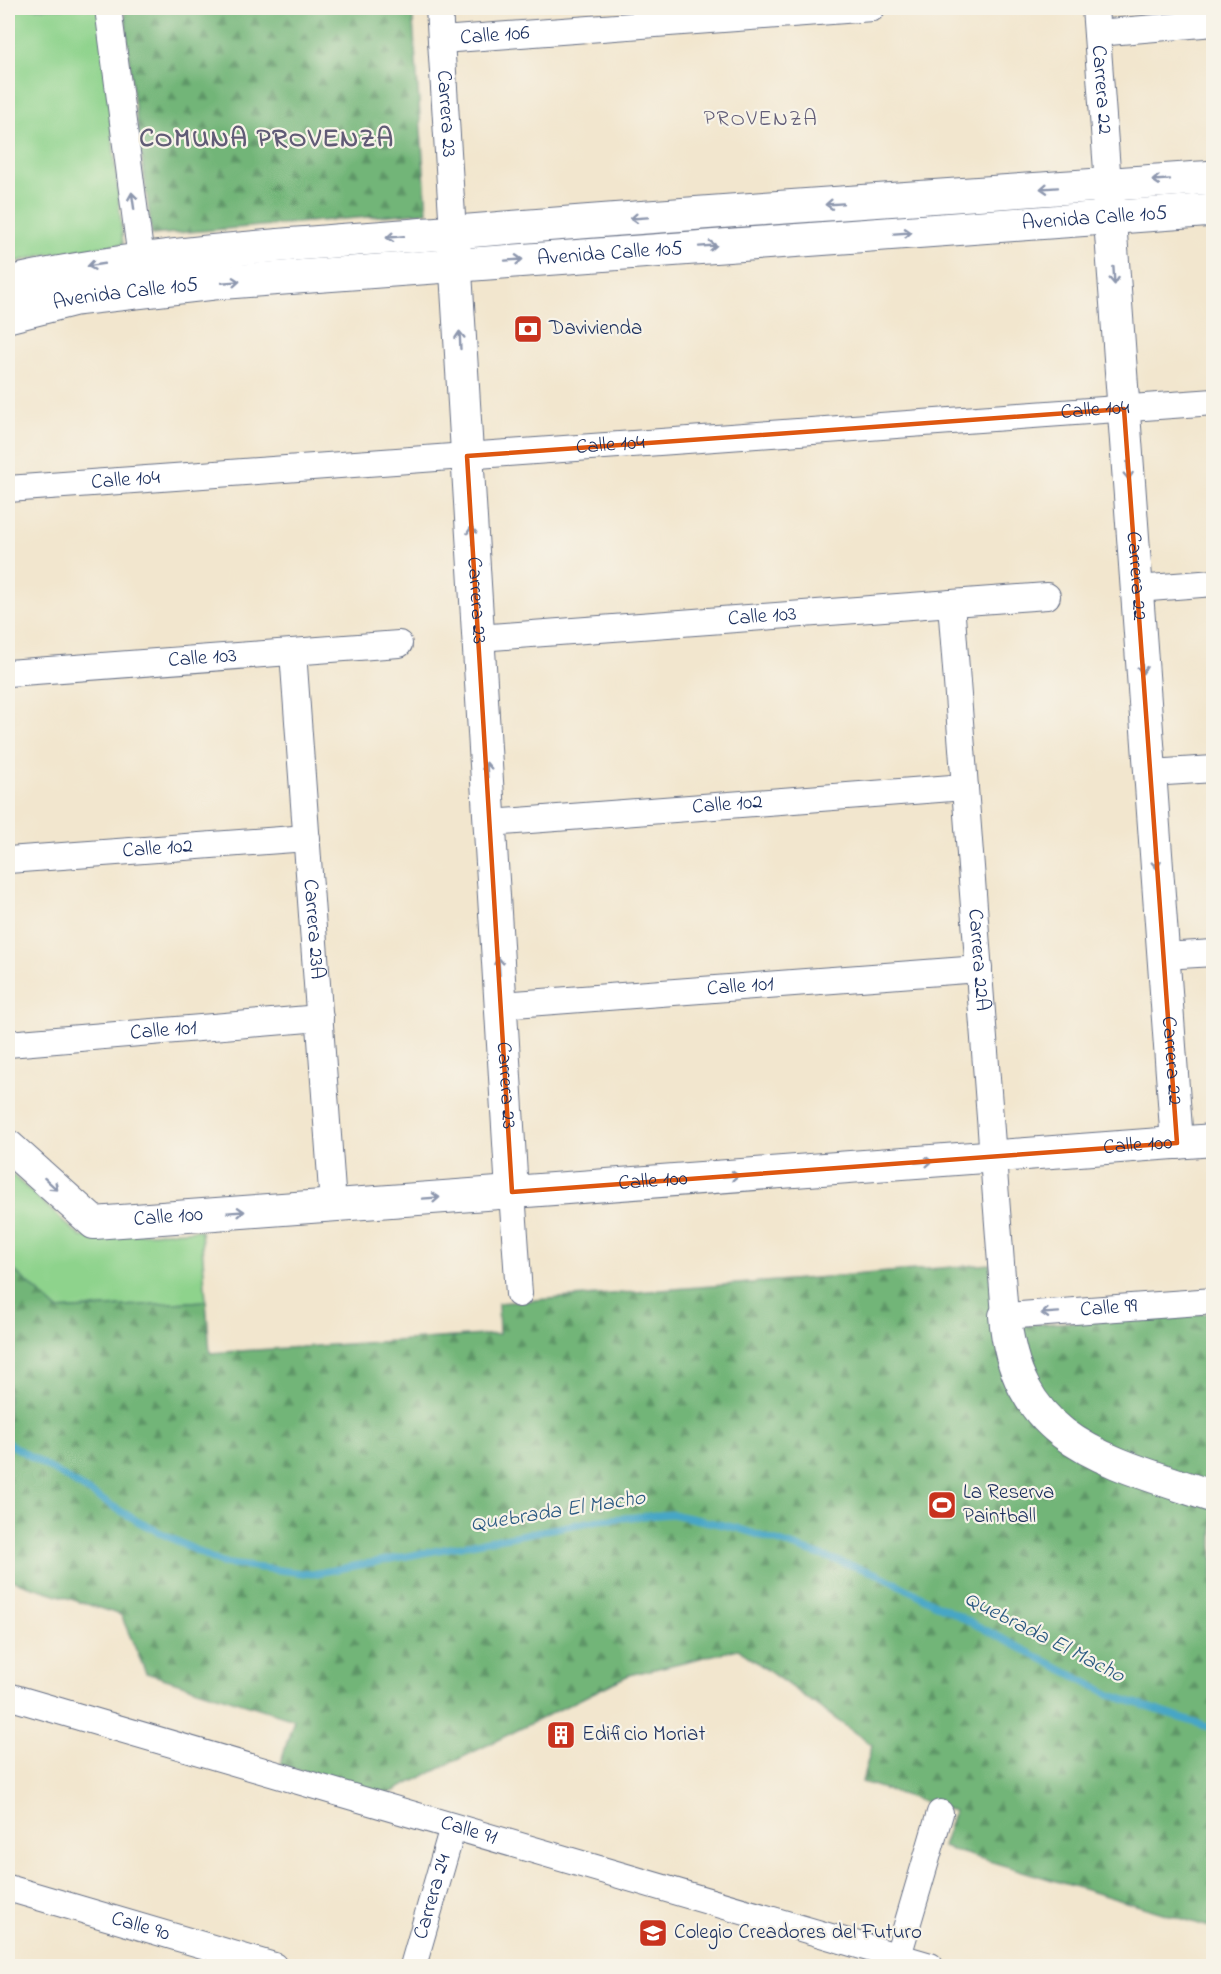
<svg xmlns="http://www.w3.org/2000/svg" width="1221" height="1974" viewBox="0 0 1221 1974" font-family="'Indie Flower',sans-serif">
	<defs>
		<pattern id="forest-firs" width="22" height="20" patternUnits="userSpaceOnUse" patternTransform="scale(1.5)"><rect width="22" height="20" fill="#72b578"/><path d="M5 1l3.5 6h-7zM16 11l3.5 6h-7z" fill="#5d9466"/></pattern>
	</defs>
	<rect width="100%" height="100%" fill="#f7f3e8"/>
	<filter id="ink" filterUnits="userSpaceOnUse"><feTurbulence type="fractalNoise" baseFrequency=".0167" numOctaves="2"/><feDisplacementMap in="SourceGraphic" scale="12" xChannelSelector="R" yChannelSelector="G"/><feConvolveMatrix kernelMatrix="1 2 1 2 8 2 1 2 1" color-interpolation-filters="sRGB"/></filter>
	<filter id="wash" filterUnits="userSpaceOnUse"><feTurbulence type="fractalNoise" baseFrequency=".008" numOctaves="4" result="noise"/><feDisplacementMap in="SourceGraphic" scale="24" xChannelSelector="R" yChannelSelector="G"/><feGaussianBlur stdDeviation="1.35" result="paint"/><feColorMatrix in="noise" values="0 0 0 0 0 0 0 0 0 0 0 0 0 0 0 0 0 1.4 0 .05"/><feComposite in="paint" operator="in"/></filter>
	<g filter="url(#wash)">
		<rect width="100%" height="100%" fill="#f2e6ce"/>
		<!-- green -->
		<path fill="#8ed38c" stroke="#548175" stroke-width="1.5" d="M8,8h92l23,236 -79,11 -36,9z
			M8,1171l73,66 120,-7 5,71 -149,9 -49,-45z"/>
		<!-- forest -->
		<path fill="url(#forest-firs)" stroke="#46726b" stroke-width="1.5" d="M124,8h288l15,204 -275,23 -20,-150z
			M990,1264l4,63 219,-14v615l-271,-81 12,-36 -92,-29 10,-37 -134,-96 -109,26 -243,120 -106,-30 14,-46 -148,-46 -25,-58 -113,-36v-314l50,45 148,-9 4,52 289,-19 -1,-31z"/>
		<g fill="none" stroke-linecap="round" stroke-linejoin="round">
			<!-- stream -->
			<path stroke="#47a6c6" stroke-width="7" d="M8,1443l131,79 82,41 91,11 287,-54 72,-6 66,14 141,46 233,121 103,34"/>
		</g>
	</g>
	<g filter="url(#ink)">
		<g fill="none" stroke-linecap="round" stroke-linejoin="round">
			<!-- minor casing -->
			<g stroke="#666f85" stroke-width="28">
				<g id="minor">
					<path d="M108,8l33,251"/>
					<path id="s1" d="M439,8l14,224"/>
					<path id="s2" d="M1095,8l13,176"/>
					<path d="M1097,33l117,-10"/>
					<path id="s3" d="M441,40l431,-32"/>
					<path id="s4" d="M8,489l1206,-87"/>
					<path d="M1137,589l77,-6"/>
					<path id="s5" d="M951,603l54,713 209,-15"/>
					<path id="s6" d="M478,638l569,-42"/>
					<path id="s7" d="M293,652l40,553"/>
					<path id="s8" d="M8,673l391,-29"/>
					<path d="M1150,773l64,-4"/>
					<path id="s9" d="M490,823l475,-36"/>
					<path id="s10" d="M8,860l299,-22"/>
					<path d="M1163,956l51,-3"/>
					<path id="s11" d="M501,1005l478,-36"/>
					<path id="s12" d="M8,1044l312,-26"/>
					<path d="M512,1192l7,102"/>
					<path id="s13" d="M8,1696l922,270"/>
					<path id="s14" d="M8,1888l266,78"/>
					<path id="s15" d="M413,1966l40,-139"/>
					<path d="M895,1966l45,-153"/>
				</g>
			</g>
			<!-- tertiary casing -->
			<g stroke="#666f85" stroke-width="34">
				<g id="tertiary">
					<path id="s16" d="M1108,193l69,950"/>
					<path id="s17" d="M454,239l58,953"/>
					<path id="s18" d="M8,1146l86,77 1120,-83"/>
					<path d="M1005,1316c11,129 105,145 209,181"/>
				</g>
			</g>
			<!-- secondary casing -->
			<g stroke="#666f85" stroke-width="35">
				<g id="secondary">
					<path d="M8,283c146,-33 297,-39 447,-51 252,-21 506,-37 759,-55"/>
					<path id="s19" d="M8,316l67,-17 139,-16 1000,-73"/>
				</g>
			</g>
			<!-- minor -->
			<use href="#minor" stroke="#fff" stroke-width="26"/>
			<!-- tertiary -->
			<use href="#tertiary" stroke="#fff" stroke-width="32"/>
			<!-- secondary -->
			<use href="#secondary" stroke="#fff" stroke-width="33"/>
		</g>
		<!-- one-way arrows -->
		<defs><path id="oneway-shaft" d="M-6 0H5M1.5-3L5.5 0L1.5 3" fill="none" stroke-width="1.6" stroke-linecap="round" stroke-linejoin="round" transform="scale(1.5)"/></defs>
		<g stroke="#8d97ae">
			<use href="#oneway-shaft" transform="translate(1161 180) rotate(176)"/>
			<use href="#oneway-shaft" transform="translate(1049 188) rotate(176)"/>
			<use href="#oneway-shaft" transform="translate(133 201) rotate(-98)"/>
			<use href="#oneway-shaft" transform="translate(834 204) rotate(176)"/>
			<use href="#oneway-shaft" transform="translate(639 218) rotate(176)"/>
			<use href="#oneway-shaft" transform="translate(903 233) rotate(-4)"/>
			<use href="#oneway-shaft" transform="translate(395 237) rotate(175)"/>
			<use href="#oneway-shaft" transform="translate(708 246) rotate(-4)"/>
			<use href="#oneway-shaft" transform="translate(514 260) rotate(-4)"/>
			<use href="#oneway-shaft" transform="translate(96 265) rotate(171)"/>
			<use href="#oneway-shaft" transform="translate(1114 276) rotate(86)"/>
			<use href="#oneway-shaft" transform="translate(231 282) rotate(-5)"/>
			<use href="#oneway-shaft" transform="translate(460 340) rotate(-93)"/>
			<use href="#oneway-shaft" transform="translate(1128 471) rotate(86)"/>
			<use href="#oneway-shaft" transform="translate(472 535) rotate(-94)"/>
			<use href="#oneway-shaft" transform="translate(1142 665) rotate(86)"/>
			<use href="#oneway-shaft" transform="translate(487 771) rotate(-94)"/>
			<use href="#oneway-shaft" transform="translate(1156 860) rotate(86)"/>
			<use href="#oneway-shaft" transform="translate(499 966) rotate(-94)"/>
			<use href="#oneway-shaft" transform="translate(924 1162) rotate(-4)"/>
			<use href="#oneway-shaft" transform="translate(730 1176) rotate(-4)"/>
			<use href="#oneway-shaft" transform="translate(51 1184) rotate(42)"/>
			<use href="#oneway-shaft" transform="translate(431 1198) rotate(-4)"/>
			<use href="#oneway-shaft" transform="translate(236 1212) rotate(-4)"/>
			<use href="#oneway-shaft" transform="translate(1050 1313) rotate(176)"/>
		</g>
	</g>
	<!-- marked area -->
	<path fill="none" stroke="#de5710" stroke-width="4.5" stroke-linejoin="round" d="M1124,409l53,734 -665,49 -45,-736z"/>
	<!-- icons -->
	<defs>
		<g id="bank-square" transform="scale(1.5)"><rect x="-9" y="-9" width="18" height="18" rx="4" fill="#c8321e" stroke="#f7f3e8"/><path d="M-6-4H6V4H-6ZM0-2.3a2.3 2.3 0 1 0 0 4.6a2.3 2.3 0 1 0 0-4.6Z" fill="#fff"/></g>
		<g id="stadium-square" transform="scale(1.5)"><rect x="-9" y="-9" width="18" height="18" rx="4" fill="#c8321e" stroke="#f7f3e8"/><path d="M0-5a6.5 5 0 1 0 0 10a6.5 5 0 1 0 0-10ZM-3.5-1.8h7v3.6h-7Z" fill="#fff"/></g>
		<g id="building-square" transform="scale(1.5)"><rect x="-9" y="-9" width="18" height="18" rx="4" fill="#c8321e" stroke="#f7f3e8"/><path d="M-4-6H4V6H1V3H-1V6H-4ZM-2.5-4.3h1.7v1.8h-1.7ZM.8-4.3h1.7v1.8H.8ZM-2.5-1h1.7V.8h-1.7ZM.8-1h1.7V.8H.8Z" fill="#fff"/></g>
		<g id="school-square" transform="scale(1.5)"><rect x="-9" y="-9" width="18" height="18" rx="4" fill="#c8321e" stroke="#f7f3e8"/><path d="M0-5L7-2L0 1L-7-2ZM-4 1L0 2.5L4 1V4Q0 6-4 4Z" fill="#fff"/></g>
	</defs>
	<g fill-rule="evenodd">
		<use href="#bank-square" x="528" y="329"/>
		<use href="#stadium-square" x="942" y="1505"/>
		<use href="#building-square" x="561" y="1735"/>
		<use href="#school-square" x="653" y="1933"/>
	</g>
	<g text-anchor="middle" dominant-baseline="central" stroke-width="4.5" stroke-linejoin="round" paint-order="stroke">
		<!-- street labels -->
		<g font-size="21" fill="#1b2f5e" stroke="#f7f3e8">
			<text stroke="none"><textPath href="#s3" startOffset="54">Calle 106</textPath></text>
			<text stroke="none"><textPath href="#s2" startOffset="82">Carrera 22</textPath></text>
			<text stroke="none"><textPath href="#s1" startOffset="106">Carrera 23</textPath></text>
			<text stroke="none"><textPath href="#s19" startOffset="1092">Avenida Calle 105</textPath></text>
			<text stroke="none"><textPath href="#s19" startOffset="606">Avenida Calle 105</textPath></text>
			<text stroke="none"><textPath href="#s19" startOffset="120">Avenida Calle 105</textPath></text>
			<text stroke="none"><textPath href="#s4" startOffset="1090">Calle 104</textPath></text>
			<text stroke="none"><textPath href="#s4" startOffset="604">Calle 104</textPath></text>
			<text stroke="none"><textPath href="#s4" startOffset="118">Calle 104</textPath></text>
			<text stroke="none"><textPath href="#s16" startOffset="384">Carrera 22</textPath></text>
			<text stroke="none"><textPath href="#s17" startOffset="362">Carrera 23</textPath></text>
			<text stroke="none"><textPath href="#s6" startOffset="285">Calle 103</textPath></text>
			<text stroke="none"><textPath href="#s8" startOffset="195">Calle 103</textPath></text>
			<text stroke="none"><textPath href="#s9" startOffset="238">Calle 102</textPath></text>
			<text stroke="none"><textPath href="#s10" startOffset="150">Calle 102</textPath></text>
			<text stroke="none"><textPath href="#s7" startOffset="278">Carrera 23A</textPath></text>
			<text stroke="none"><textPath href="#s5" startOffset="358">Carrera 22A</textPath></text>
			<text stroke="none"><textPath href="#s11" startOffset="240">Calle 101</textPath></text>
			<text stroke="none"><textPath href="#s12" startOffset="156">Calle 101</textPath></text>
			<text stroke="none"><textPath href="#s16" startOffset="870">Carrera 22</textPath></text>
			<text stroke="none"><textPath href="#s17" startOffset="848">Carrera 23</textPath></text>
			<text stroke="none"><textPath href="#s18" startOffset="1162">Calle 100</textPath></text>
			<text stroke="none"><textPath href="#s18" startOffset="676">Calle 100</textPath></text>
			<text stroke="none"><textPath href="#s18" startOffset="190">Calle 100</textPath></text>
			<text stroke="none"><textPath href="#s5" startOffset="819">Calle 99</textPath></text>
			<text stroke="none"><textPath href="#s13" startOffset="480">Calle 91</textPath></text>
			<text stroke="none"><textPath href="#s15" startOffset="72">Carrera 24</textPath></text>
			<text stroke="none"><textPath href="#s14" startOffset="138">Calle 90</textPath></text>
		</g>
		<!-- poi labels -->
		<g font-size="21" fill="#1b2f5e" stroke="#f7f3e8" text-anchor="start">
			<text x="549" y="329">Davivienda</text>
			<text x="963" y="1493">La Reserva<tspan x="963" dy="24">Paintball</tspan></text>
			<text x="582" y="1735">Edificio Moriat</text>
			<text x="674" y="1933">Colegio Creadores del Futuro</text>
		</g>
		<!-- neighbourhood labels -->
		<g font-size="22" letter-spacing="1.5" fill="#605b76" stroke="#f7f3e8">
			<text x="761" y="120">PROVENZA</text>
		</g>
		<!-- water labels -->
		<g font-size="22" font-style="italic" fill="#2a5982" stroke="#f7f3e8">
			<text transform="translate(558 1512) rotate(-9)">Quebrada El Macho</text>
			<text transform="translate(1044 1638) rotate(27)">Quebrada El Macho</text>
		</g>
		<!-- district labels -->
		<g font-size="27" font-weight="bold" letter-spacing="1.5" fill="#605b76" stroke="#f7f3e8">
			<text x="267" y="139">COMUNA PROVENZA</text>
		</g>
	</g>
	<!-- margin -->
	<rect width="1221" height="1974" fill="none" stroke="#f7f3e8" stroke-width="30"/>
</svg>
